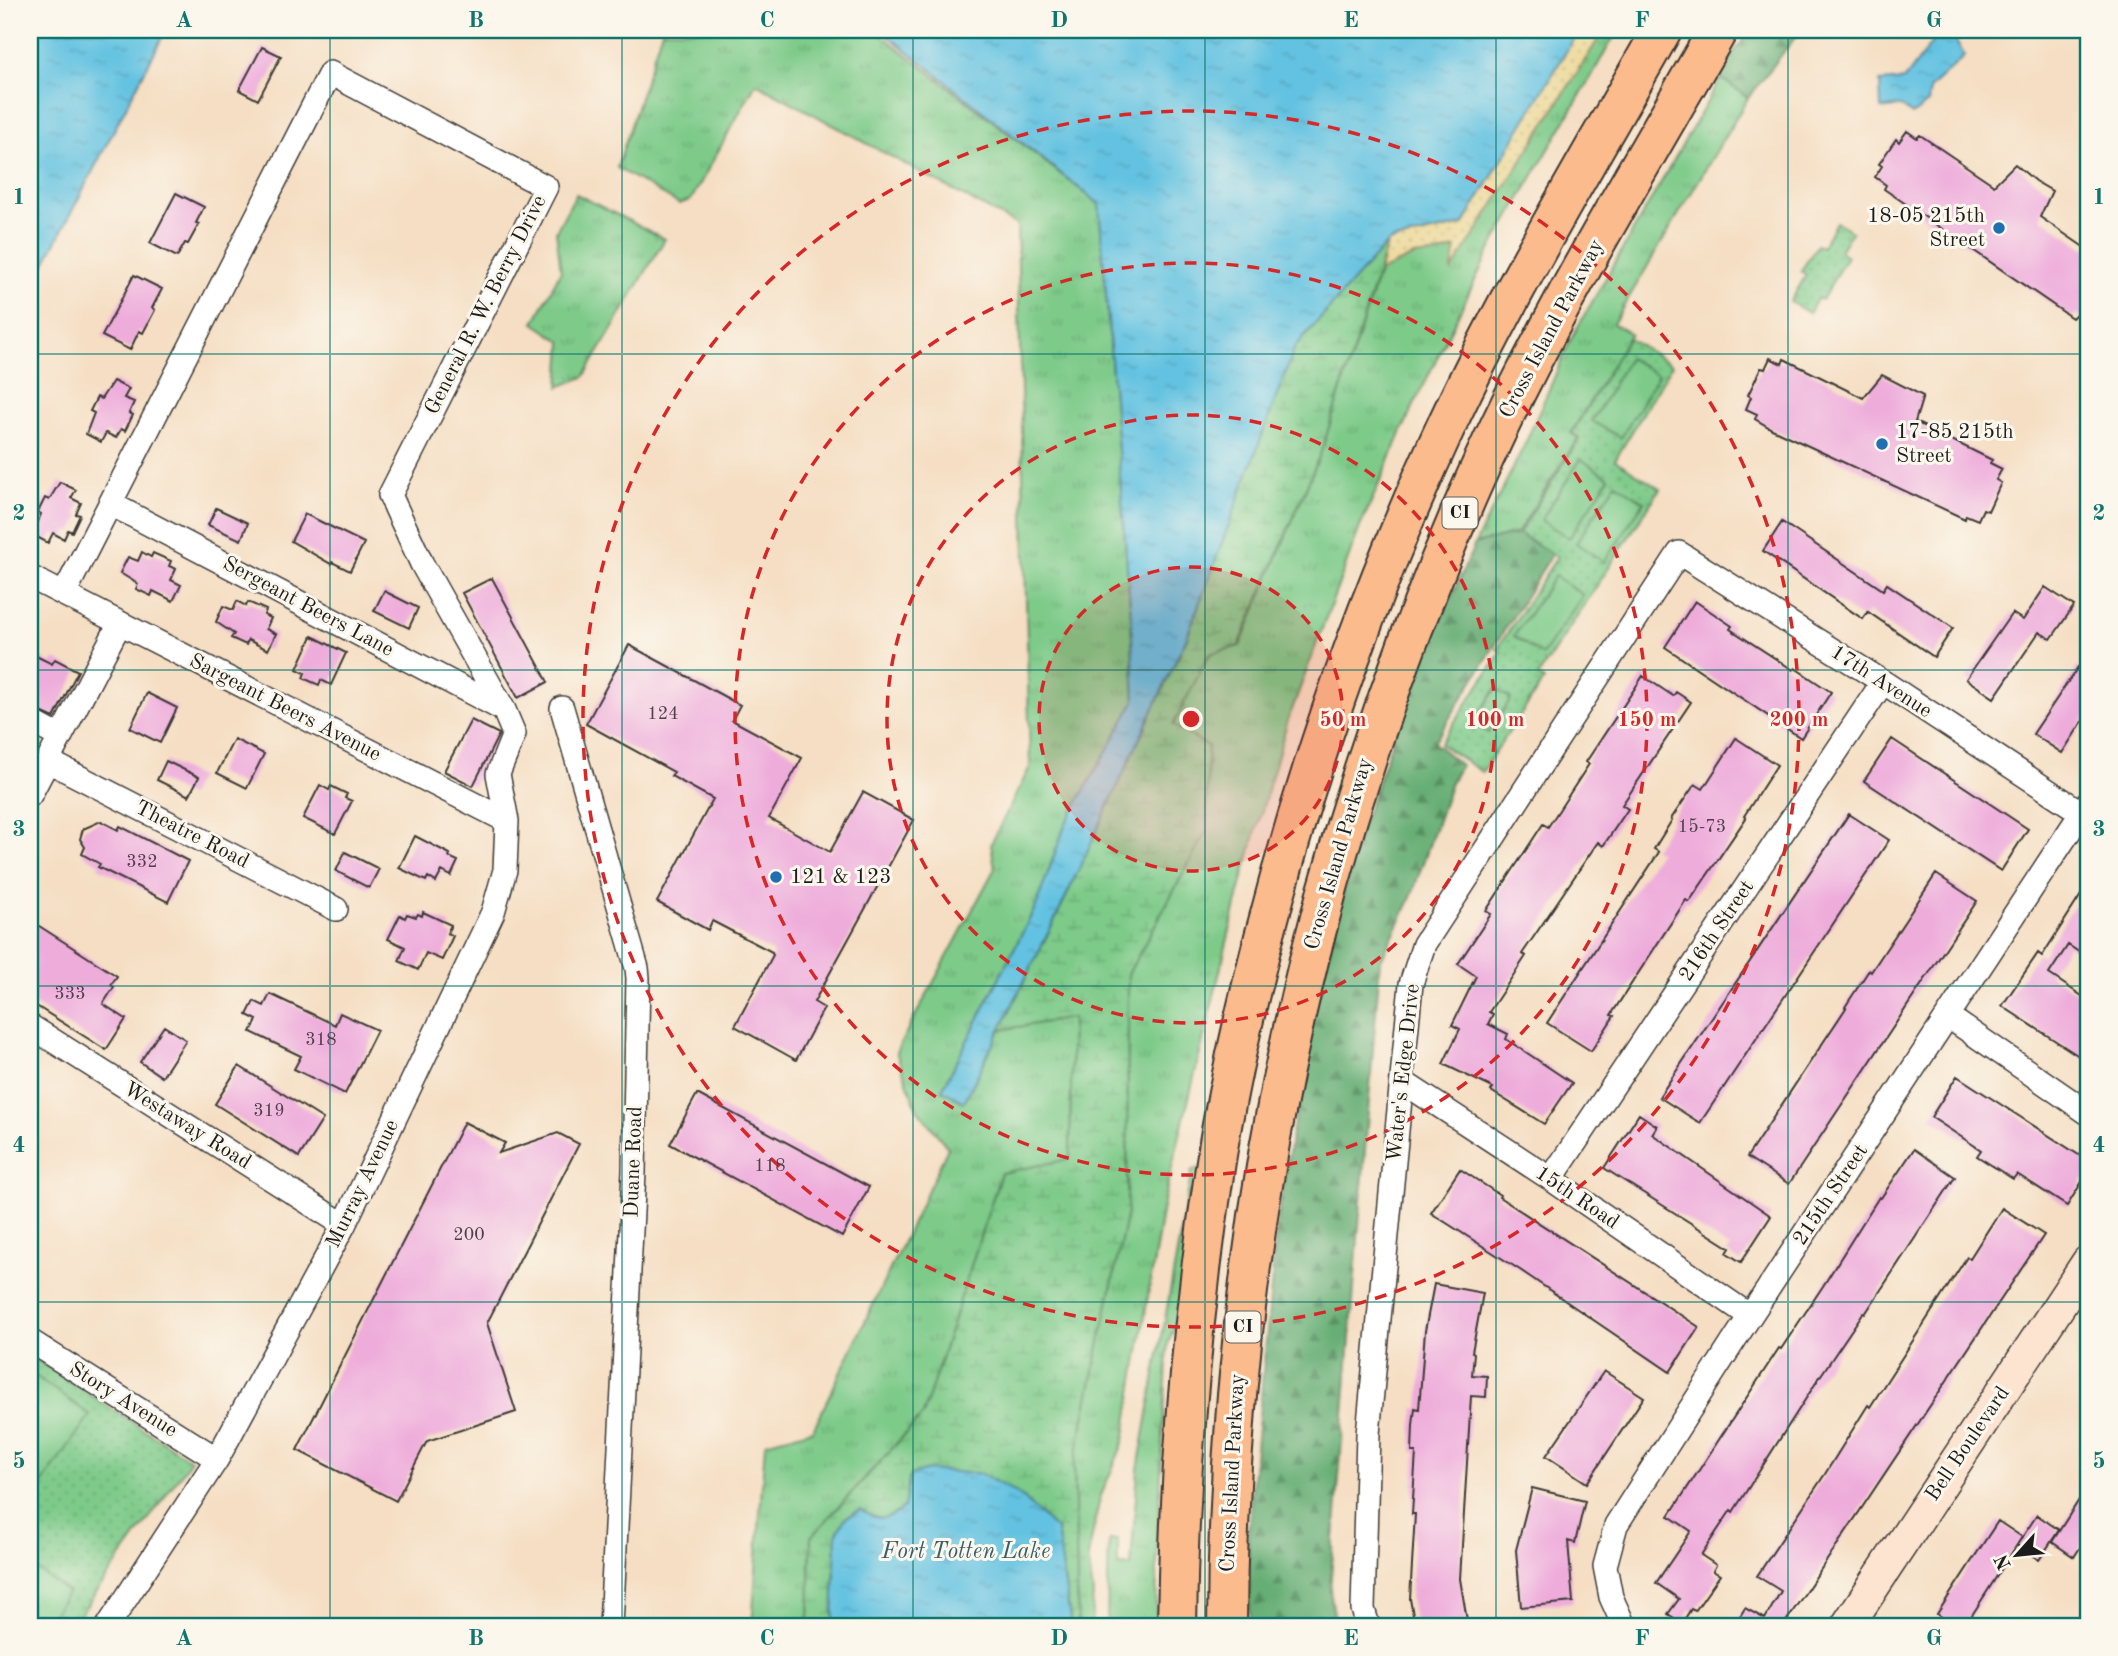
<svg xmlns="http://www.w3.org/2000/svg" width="2118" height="1656" viewBox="0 0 2118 1656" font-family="'Old Standard TT',serif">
	<defs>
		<pattern id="grass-tufts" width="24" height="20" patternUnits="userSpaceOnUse" patternTransform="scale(1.75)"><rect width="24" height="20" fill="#7dca89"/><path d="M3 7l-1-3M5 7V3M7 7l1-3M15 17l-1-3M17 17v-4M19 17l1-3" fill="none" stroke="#6bad76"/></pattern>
		<pattern id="forest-firs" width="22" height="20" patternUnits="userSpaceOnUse" patternTransform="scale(1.75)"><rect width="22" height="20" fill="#66ae75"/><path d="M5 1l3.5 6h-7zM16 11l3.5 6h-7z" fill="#538d5f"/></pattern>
		<pattern id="wetland-marsh" width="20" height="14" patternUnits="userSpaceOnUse" patternTransform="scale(1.75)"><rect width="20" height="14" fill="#7dca89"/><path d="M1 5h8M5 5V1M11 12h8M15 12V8" fill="none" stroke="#6bad76"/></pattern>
		<pattern id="sand-dots" width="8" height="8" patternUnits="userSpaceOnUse" patternTransform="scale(1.75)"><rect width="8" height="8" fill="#eeda9e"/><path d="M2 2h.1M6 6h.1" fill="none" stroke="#ccba88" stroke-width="1.8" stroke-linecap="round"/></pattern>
		<pattern id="park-dots" width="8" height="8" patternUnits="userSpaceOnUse" patternTransform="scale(1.75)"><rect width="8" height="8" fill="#7dca89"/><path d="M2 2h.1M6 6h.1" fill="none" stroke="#6bad76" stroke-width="1.8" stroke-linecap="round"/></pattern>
		<pattern id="water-ripples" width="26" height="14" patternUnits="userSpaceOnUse" patternTransform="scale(1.75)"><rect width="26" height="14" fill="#63c2e1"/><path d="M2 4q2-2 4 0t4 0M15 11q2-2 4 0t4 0" fill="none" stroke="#55a6c0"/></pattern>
	</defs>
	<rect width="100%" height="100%" fill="#fbf7ec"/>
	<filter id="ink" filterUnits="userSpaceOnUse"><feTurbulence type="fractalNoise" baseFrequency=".0143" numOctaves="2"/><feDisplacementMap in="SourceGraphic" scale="14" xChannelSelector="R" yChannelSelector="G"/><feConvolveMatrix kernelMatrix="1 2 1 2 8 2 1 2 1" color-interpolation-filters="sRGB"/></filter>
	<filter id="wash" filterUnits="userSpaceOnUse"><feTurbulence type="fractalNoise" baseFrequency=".00686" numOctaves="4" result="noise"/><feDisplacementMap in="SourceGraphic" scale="28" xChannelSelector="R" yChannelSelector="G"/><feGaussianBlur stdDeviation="1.57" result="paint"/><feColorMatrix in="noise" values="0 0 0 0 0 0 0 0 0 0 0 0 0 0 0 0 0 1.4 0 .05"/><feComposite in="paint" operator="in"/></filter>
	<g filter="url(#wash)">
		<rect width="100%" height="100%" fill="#f5dec3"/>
		<!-- grass -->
		<path fill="url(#grass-tufts)" stroke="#4c7352" stroke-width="2" d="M662,30h213l224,174 32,414 4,83 -69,122 -30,83 -94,184 22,12 36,-72 72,-13 -2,143 -69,13 -78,242 -112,122 -2,89h-57l13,-183 48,-13 135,-282 -31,-39 -21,-57 99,-184 -4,-24 39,-77 -13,-542 -261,-142 -65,117 -12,4 -62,-36z
			M1604,30h14l-130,224 -77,157 -51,116 -73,196 -43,150 -80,327 -40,241 -24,57 -12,58 5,38 -2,32h-13l-4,-161 53,-253 1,-238 78,-142 -34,-107 37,-71 31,-8 81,-194 58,-180 35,-16 27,-3 16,-5 -5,22z
			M1721,78l27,20 -135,226 18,10 -60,99 7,5 -61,95 -42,11 50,-100 47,-107z
			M576,194l89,45 -81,138 -25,10 3,-45 -28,-19 27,-52 -5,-40z
			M1201,1168l-18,138 -15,37 -11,204 -1,79h-49l2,-86h9v26h13l7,-97 54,-299z"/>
		<!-- forest -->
		<path fill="url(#forest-firs)" stroke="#416548" stroke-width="2" d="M1751,30h50l-53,68 -27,-20 12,-25z
			M1517,533l35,21 -118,189 27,22 -9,15 -42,120 -30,62 -50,628 6,36h-86l-2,-93 29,-309 32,-191 47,-190 57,-161 62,-138z"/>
		<!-- wetland -->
		<path fill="url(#wetland-marsh)" stroke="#4c7352" stroke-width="2" d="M1388,241l-67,211 -82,194 -30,8 -36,71 35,21 -2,86 -78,142 -1,238 -53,253 4,161h-7l-14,-97 -147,-54 -6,33c-19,13 -24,14 -44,2l-24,25 -3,91h-24l2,-89 112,-122 78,-242 69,-14 2,-141 -72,12 63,-127 123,-264 109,-292z"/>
		<!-- sand -->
		<path fill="url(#sand-dots)" stroke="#857b5d" stroke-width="2" d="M1576,30h28l-153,242 5,-24 -15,5 -27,3 -35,16 9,-31 75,-16z"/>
		<!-- park -->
		<path fill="url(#park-dots)" stroke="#4c7352" stroke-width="2" d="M1836,222l16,9 -12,20 7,5 -25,44 -4,-2 -9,15 -19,-11 16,-27 -5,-4 16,-26 5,2z
			M1628,338l44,27 -57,95 45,29 -122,187 6,4 -62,92 -42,-28 61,-92 -4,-3 60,-92 -38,-24 61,-95 -8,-5z
			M30,1356l161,104 -119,166h-42z"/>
		<!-- pitch -->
		<path fill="#7dca89" stroke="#4c7352" stroke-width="2" d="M1629,358l29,17 -37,63 -29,-17z
			M1581,459l28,19 -40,60 -28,-18z
			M1616,483l28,19 -40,60 -28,-19z
			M1555,576l28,19 -41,60 -28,-19z
			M1496,689l15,10 -23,34 -15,-10z
			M30,1372l60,43 -60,86z
			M30,1565l38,27 -23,34h-15z"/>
		<!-- water -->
		<path fill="url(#water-ripples)" stroke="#406f7e" stroke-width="2" d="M30,30h136l-136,262z
			M881,30h698l-116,195 -75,17 -93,105 -109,292 -123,264 -99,199 -22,-12 94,-184 30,-83 69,-122 -4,-83 -32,-414z
			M1941,30l12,7 12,19 -35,32 -2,15 -16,12 -11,-9 -20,3 -1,-27 24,-2z
			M928,1470l53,4 36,19 40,37 14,96h-238l3,-91 9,-17 15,-8c20,12 25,11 44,-2l6,-33z"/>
		<g id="blocks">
			<!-- building -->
			<path fill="#eeacdb" d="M262,47l19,9 -23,44 -19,-10z
				M1907,131l10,7 3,-3 74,50 21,-21 20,17 17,10 -12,26 48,33v73l-12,-9 -4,4 -188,-129 2,-4 -11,-8 7,-11 -3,-2 17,-25 3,3z
				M176,193l28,14 -8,16 3,1 -11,20 -3,-1 -8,14 -27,-14z
				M134,275l28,14 -10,19 3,2 -12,23 -4,-2 -9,19 -28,-14z
				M1770,358l12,6 2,-5 79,39 19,-23 41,21 -8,26 77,38 -2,3 12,6 -6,11 5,3 -13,28 -5,-2 -5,11 -12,-5 -1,4 -193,-90 -17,-10 2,-5 -11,-5 5,-12 -3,-2 13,-27 4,1z
				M113,381l16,8 -5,9 10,4 -5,11 4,2 -8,16 -4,-2 -5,9 -10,-5 -5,9 -15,-8 8,-21 -4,-2 7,-14 4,2z
				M60,482l16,8 -5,8 10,5 -5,11 4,1 -8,17 -4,-2 -4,9 -11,-6 -5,10 -15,-8 8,-21 -3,-2 7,-14 4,2z
				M216,508l32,15 -7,17 -33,-15z
				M305,514l59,29 -14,28 -18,-9 -1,2 -40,-23z
				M1782,522l101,68 4,-6 66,44 -19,29 -66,-45 -5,7 -100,-68z
				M142,552l9,5 2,-4 18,8 -2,5 7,3 -5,11 10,5 -8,16 -20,-10 -2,5 -15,-7 2,-5 -18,-11 8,-16 10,4z
				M492,578l56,104 -30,16 -56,-105z
				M2045,587l29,19 -23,33 -12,-7 -45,66 -28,-19 46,-66 11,7z
				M384,591l34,17 -9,20 -35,-17z
				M237,601l9,5 2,-4 18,8 -2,5 7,3 -5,11 10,5 -8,16 -20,-10 -2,5 -15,-7 3,-4 -18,-12 7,-16 10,4z
				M1695,601l37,25 -2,3 63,41 2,-2 36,24 -30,46 -136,-91z
				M312,636l34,17 -15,32 -10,-5 -2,5 -16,-7 2,-5 -8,-4z
				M629,645l111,60 -8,15 70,38 -33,60 61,34 33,-60 51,28 -100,182 10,6 -28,52 -61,-34 38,-71 -1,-3 -60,-31 -4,9 -51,-28 56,-103 -42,-23 3,-4 -88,-48z
				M30,653l22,11 3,-5 23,12 -24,47 -24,-11z
				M2078,667l10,7v39l-26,40 -29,-19z
				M1643,676l30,20 3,-4 15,10 -69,103 6,4 -25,37 -5,-4 -76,112 4,2 -37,56 4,2 -5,10 20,10 -2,5 66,44 -28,41 -53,-33 2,-3 -50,-24 17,-35 -8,-4 24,-49 -18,-12 33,-50 -5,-3 15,-23 42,-64 5,3 41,-63 -3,-2z
				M147,693l30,15 -17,35 -30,-15z
				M471,720l28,14 -26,52 -29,-15z
				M1736,738l41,27 -33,51 2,2 -57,84 -3,-2 -75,115 3,1 -23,35 -44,-28 112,-171 -5,-3 18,-29 -1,-1 24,-35 8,5z
				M234,739l30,15 -17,34 -30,-15z
				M1892,739l136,90 -27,42 -137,-90z
				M166,761l33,16 -10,19 -32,-16z
				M320,785l9,5 2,-4 16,8 -2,4 7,3 -17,33 -32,-16z
				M1849,814l40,26 -189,283 -41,-26z
				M101,821l17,9 2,-4 68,35 -20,41 -70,-35 2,-3 -18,-10 3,-7 -5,-8 3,-10z
				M415,836l35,18 -1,3 9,4 -7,15 -9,-5 -6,11 -8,-5 -2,4 -27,-13z
				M345,852l34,17 -10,19 -33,-17z
				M1936,874l41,27 -188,283 -42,-27 99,-149 -1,-1 24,-37 2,2z
				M2088,884v74l-20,-13 -19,29 39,26v62l-86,-56 36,-53 4,3z
				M423,912l28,13 -4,8 6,3 -11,24 -16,-7 -8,17 -19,-9 6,-14 -17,-8 12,-24 5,3 2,-4 9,3 2,-3 4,2z
				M36,924l81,52 -6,9 3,2 -11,17 23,15 -20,31 -76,-48v-69z
				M270,994l65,31 5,-12 37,17 -32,64 -51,-25 7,-13 -50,-24 6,-12 -10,-5 7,-14 10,5z
				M164,1026l22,14 -24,37 -22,-15z
				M239,1066l84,53 -24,38 -84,-53z
				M1957,1076l131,85v11l-21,34 -50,-32 -4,5 -36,-23 4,-6 -50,-33z
				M697,1094l172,93 -27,50 -172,-93z
				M1639,1114l18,12 -5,8 119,82 -30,46 -14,-9 3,-5 -126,-80z
				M464,1122l41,21 -6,10 59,-20 21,11 -92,179 29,89 -89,29 -31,60 -99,-51z
				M1914,1149l41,28 -90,137 -2,-1 -42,62 -88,137 -2,-2 -30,45 15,10 -3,6 7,4 -25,36 -4,-2 -9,14 -14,-9 11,-15 -23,-16 35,-52 -22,-15 110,-168 2,1 42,-63 56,-89 2,1z
				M1460,1169l40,26 -1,2 200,130 -29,45 -150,-102 -89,-57z
				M2002,1208l42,27 -261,391h-49l11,-18 20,11 16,-28 -24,-15 68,-102 43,-69 2,2 97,-150 3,1z
				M1434,1284l49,9 -11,59 2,1 -2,22 15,1 -1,21 -15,-1 -11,183 8,47h-53l-5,-27 5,-85h-3l4,-62h-4l1,-27 2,-17 4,1 6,-78z
				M1604,1371l40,26 -57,86 -41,-27z
				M2088,1486v49l-14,22 -22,-15z
				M1532,1488l53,13 -10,42 -7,-2 5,61 -52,5 -5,-57z
				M2037,1515l22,15 -20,30 -22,-15z
				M1998,1521l24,16 -57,89h-9l-19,-12z"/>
		</g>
	</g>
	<g filter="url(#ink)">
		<use href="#blocks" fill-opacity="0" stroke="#3d3935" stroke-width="2"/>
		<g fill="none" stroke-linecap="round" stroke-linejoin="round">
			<!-- street casing -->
			<g stroke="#3d3935" stroke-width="26">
				<path id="street" d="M111,504l393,206
					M30,577l477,244
					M64,594l266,-521 216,114 -156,308 32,69 82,146 10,24 -16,40 9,47 -2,49 -12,42 -149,313 -127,234 -109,167
					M562,708l75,260 1,10 -4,194 -23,454
					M30,721l30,16
					M48,761l288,148
					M30,795l90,-172
					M1949,1017l139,96
					M30,1026l314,199
					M1403,1082l148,97 199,137
					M1551,1179l332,-497
					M30,1341l187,118
					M1368,1626l-5,-17 5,-175 43,-450 13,-40 255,-391 204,129 199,131
					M1624,1626l-13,-29 -6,-31 11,-41 119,-186 353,-536"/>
			</g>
			<!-- secondary casing -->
			<g stroke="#3d3935" stroke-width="35">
				<path id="secondary" d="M1847,1626l241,-364"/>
			</g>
			<!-- highway casing -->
			<g stroke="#3d3935" stroke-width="42">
				<path id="highway" d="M1177,1626c2,-156 15,-311 39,-465 12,-76 29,-150 48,-224 43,-168 100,-331 172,-489 65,-144 148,-280 226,-418
					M1227,1626c1,-398 86,-783 248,-1147 69,-155 159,-302 243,-449"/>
			</g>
			<!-- street -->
			<use href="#street" stroke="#fff" stroke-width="23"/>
			<!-- secondary -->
			<use href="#secondary" stroke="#fde4d1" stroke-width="32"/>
			<!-- highway -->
			<use href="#highway" stroke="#fbbb8d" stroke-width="38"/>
		</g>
	</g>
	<!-- grid -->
	<path fill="none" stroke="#0f766e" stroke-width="2" stroke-opacity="0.55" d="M330,30v1596M622,30v1596M913,30v1596M1205,30v1596M1496,30v1596M1788,30v1596M30,354h2058M30,670h2058M30,986h2058M30,1302h2058"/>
	<!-- distance rings -->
	<circle cx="1191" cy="719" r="152" fill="#d62828" fill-opacity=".12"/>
	<g fill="none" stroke="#d62828" stroke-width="3.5" stroke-dasharray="12 9">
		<circle cx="1191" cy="719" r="152"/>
		<circle cx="1191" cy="719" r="304"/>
		<circle cx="1191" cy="719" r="456"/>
		<circle cx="1191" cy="719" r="608"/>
	</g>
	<!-- markers -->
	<g fill="#1f6fb2" stroke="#fbf7ec" stroke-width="2.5">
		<circle cx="1999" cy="228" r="7"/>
		<circle cx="1882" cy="444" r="7"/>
		<circle cx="776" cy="877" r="7"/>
	</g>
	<g text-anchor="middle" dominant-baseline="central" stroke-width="6" stroke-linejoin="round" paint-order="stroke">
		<!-- number labels -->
		<g font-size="18" fill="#50404c">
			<text x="663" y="714">124</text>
			<text x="1702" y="827">15-73</text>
			<text x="142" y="862">332</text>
			<text x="70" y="994">333</text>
			<text x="321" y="1040">318</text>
			<text x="269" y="1111">319</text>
			<text x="770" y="1166">118</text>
			<text x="469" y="1235">200</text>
		</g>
		<!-- shield labels -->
		<g fill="#fbf7ec" stroke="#5f5e5a" stroke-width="2">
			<rect x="1442.5" y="497.5" width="35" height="31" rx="5"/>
			<rect x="1225.5" y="1311.5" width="35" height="31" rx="5"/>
		</g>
		<g font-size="19" font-weight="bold" fill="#1c1c1c">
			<text x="1460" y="513">CI</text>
			<text x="1243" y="1327">CI</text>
		</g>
		<!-- poi labels -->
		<g font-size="21" fill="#1c1c1c" stroke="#fbf7ec" text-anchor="start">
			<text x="1985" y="216" text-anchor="end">18-05 215th<tspan x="1985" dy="24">Street</tspan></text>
			<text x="1896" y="432">17-85 215th<tspan x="1896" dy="24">Street</tspan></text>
			<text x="790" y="877">121 &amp; 123</text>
		</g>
		<!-- street labels -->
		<g font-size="21" fill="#1c1c1c" stroke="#fbf7ec">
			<text transform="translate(486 305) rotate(-63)">General R. W. Berry Drive</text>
			<text transform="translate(1552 329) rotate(-62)">Cross Island Parkway</text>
			<text transform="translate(308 607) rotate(28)">Sergeant Beers Lane</text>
			<text transform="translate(1881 682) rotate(33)">17th Avenue</text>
			<text transform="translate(285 708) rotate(27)">Sargeant Beers Avenue</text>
			<text transform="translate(192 835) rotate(27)">Theatre Road</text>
			<text transform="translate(1339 854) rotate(-74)">Cross Island Parkway</text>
			<text transform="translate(1717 931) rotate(-56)">216th Street</text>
			<text transform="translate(1404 1073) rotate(-84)">Water's Edge Drive</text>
			<text transform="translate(187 1126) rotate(32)">Westaway Road</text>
			<text transform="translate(634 1162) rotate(-88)">Duane Road</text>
			<text transform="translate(363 1184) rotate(-64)">Murray Avenue</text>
			<text transform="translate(1831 1195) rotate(-56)">215th Street</text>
			<text transform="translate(1577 1198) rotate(34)">15th Road</text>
			<text transform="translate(123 1400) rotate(32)">Story Avenue</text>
			<text transform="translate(1968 1444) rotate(-56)">Bell Boulevard</text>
			<text transform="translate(1233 1473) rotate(-87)">Cross Island Parkway</text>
		</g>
		<!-- water labels -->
		<g font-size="23" font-style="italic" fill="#385e6b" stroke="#fbf7ec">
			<text x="966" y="1551">Fort Totten Lake</text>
		</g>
	</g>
	<circle cx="1191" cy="719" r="10" fill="#d62828" stroke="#fbf7ec" stroke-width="3.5"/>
	<g font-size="21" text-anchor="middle" font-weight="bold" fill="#d62828" stroke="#fbf7ec" stroke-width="6" stroke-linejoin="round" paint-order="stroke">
		<text x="1343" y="726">50 m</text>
		<text x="1495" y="726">100 m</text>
		<text x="1647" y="726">150 m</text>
		<text x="1799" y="726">200 m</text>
	</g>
	<!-- margin -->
	<rect width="2118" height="1656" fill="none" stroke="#fbf7ec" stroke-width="77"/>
	<!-- north arrow -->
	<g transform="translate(2017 1555) rotate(243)" stroke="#fbf7ec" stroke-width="5" paint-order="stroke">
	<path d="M0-5L12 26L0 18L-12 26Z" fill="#1c1c1c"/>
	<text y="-10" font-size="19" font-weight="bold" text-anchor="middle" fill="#1c1c1c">N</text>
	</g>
	<rect x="38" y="38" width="2042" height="1580" fill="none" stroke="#0f766e" stroke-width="2.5"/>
	<g font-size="23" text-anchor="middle" font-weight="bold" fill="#0f766e">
		<text x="184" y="27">A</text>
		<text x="476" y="27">B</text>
		<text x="767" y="27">C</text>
		<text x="1059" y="27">D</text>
		<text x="1351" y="27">E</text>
		<text x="1642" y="27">F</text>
		<text x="1934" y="27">G</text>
		<text x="19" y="204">1</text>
		<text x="2099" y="204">1</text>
		<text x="19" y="520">2</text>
		<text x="2099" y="520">2</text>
		<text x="19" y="836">3</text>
		<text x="2099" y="836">3</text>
		<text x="19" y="1152">4</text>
		<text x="2099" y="1152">4</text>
		<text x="19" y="1468">5</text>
		<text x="2099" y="1468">5</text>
		<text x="184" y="1645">A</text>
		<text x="476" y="1645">B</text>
		<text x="767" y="1645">C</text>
		<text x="1059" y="1645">D</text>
		<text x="1351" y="1645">E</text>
		<text x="1642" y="1645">F</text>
		<text x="1934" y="1645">G</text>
	</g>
</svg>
